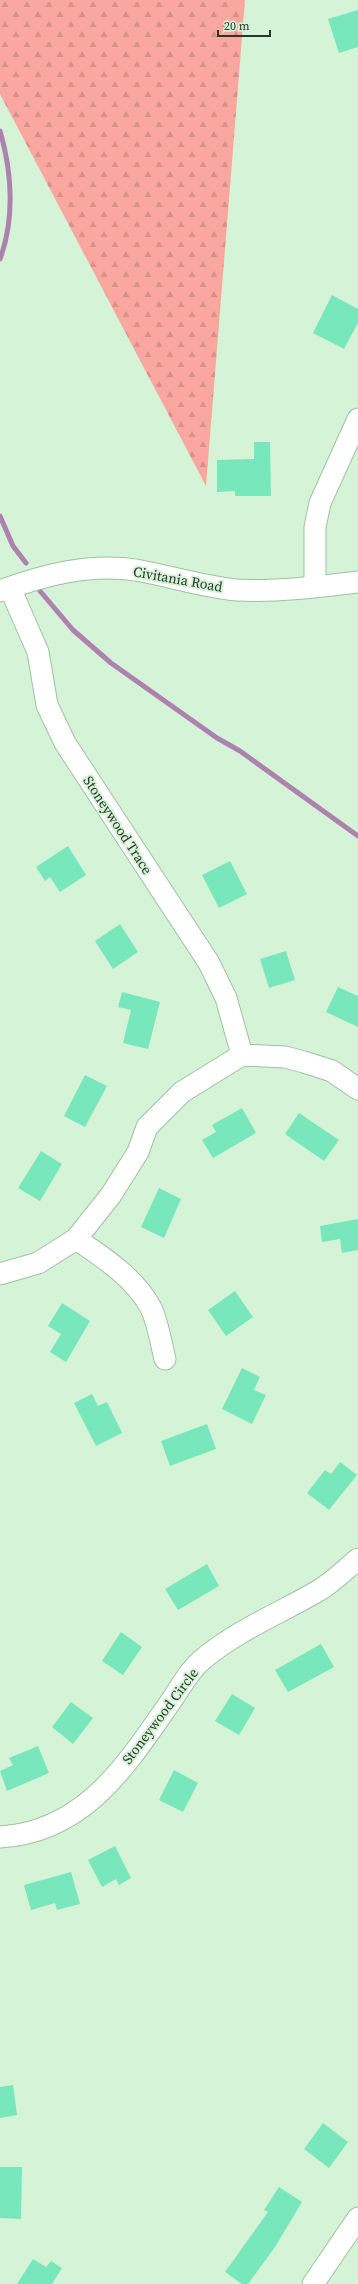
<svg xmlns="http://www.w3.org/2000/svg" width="358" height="2284" viewBox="0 0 358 2284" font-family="'Source Serif 4',serif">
	<defs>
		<pattern id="forest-firs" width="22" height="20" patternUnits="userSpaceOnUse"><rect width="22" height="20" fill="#faa89f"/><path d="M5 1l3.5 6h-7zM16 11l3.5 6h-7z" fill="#d69189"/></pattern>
	</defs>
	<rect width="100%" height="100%" fill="#d5f3d6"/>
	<!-- forest -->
	<path fill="url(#forest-firs)" d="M0,0h245l-39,486 -206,-392z"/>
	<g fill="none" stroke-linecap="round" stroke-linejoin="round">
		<!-- stream -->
		<path stroke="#ae82af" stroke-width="5" d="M0,131c12,41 15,87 0,128
			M0,516l13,30 13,17
			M40,591l33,39 38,33 106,75 23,13 118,85"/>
	</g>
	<!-- building -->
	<path fill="#78e8bc" d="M358,10v37l-19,6 -11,-34z
		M332,295l26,14v14l-14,26 -31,-16z
		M254,442h16l1,54h-36v-5l-18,1v-32l37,-1z
		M68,846l18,29 -26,17 -10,-15 -5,4 -9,-14z
		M230,861l17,33 -28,14 -17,-33z
		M120,924l18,28 -25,17 -18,-28z
		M286,951l9,29 -26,8 -9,-29z
		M338,987l20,9v31l-32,-15z
		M122,992l38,10 -12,47 -25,-6 8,-33 -13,-3z
		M85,1075l22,11 -22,41 -21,-11z
		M242,1108l14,25 -43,25 -11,-18 14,-8 -4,-7z
		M299,1113l40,27 -15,21 -39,-27z
		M41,1151l21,13 -22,37 -22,-13z
		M159,1188l22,11 -17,39 -23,-11z
		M358,1219v31l-16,3 -2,-14 -18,3 -2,-16z
		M235,1291l18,26 -27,19 -18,-26z
		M62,1303l28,18 -24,41 -16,-10 11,-18 -13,-8z
		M242,1368l18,9 -6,13 12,5 -14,29 -30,-15z
		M92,1394l6,12 9,-4 15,31 -26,13 -22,-43z
		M207,1424l9,25 -46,17 -9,-25z
		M340,1462l17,13 -28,35 -22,-17 18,-23 6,4z
		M207,1564l12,22 -41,24 -13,-21z
		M121,1632l21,15 -19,28 -21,-14z
		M321,1644l13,23 -46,25 -13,-22z
		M232,1694l23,14 -16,27 -24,-14z
		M71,1702l22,16 -20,26 -21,-17z
		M38,1746l11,27 -42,18 -7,-20 13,-6 -4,-7z
		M174,1770l24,13 -15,29 -24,-12z
		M115,1846l16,32 -12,7 -3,-6 -14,8 -14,-27z
		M71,1872l9,32 -23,6 -2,-7 -24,7 -7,-25z
		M13,2085l4,30 -17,3v-31z
		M323,2123l25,19 -19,26 -25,-19z
		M0,2167h22l-1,52 -21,-1z
		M279,2187l23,15 -27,45 -27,37h-6l-17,-12 43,-60 -4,-2z
		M33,2259l13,8 5,-6 11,7 -10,16h-35z"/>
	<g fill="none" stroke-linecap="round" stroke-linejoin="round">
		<!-- minor casing -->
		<g stroke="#a1bfa2" stroke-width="23">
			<path id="minor" d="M315,587v-60l5,-24 38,-84
				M10,588l28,64 9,53 18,38 144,220 17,35 16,57
				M0,591c44,-16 89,-28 136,-21 34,6 67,17 101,20 40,2 81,-3 121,-8
				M76,1239c27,18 59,39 75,69 7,15 10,35 14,51
				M0,1274l38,-11 38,-24 35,-44 27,-43 9,-25 35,-35 60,-37 43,2 19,5 28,9 26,18
				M0,1837c84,-5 125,-70 169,-133 11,-15 19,-33 34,-45 35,-29 77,-46 115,-68 15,-9 27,-21 40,-32
				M313,2284l45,-66"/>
		</g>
		<!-- minor -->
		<use href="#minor" stroke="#fff" stroke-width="21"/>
	</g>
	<g text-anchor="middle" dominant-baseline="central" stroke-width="4" stroke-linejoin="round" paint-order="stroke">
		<!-- street labels -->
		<g font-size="14" fill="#2a362b" stroke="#d5f3d6">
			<text transform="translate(178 579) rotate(10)">Civitania Road</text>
			<text transform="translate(118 825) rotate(57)">Stoneywood Trace</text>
			<text transform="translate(160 1716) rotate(-53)">Stoneywood Circle</text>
		</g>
	</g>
	<!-- scale -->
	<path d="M218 30v6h52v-6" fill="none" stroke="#2a362b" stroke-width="2"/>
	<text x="224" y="30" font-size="12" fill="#2a362b" stroke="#d5f3d6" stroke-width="3" paint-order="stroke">20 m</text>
</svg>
